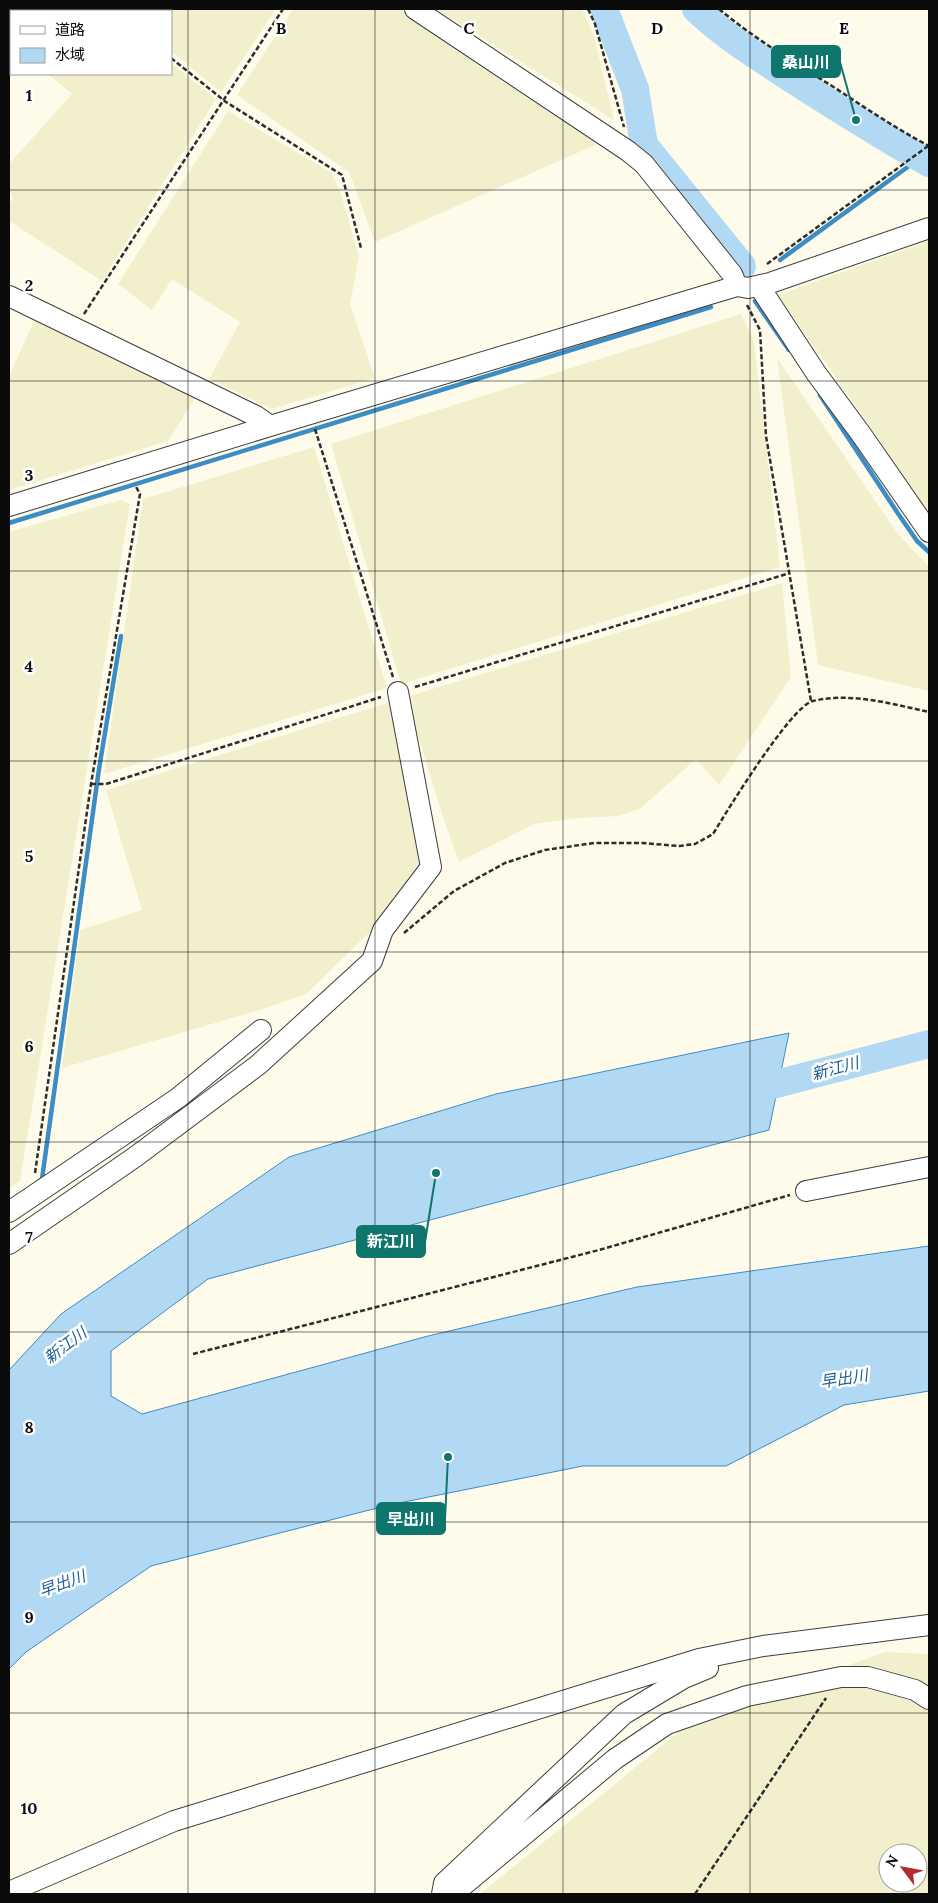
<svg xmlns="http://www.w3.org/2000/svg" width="938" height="1903" viewBox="0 0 938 1903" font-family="Lora,'Noto Sans JP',serif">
	<rect width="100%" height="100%" fill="#fefbea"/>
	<!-- farmland -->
	<path fill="#f2f0cc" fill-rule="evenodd" d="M121,9h155l-55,83 -50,-41v-40h-47z
		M293,9h109l200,133 -227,100 -26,-70 -112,-77z
		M436,9h146l12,27 20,84z
		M171,63l45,36 -114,182 -93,-60v-15l4,-9 -4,-5v-28l63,-70 -24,-20h123z
		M228,111l104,62 9,21 18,62 -9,48 25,74 -103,31 -63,-30 31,-57 -68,-43 -20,31 -34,-26z
		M929,241v271l-13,-14 -34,-54 -104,-149z
		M741,314l13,27 26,226 -379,117 -70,-240z
		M35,319l162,76 -29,46 -159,49v-114z
		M777,358l121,176 31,33v124l-111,-26z
		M314,447l73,241 -283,86 39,-275z
		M121,500l9,4 -110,677 -11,8v-657z
		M782,583l9,94 -72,108 -23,-26 -55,49 -22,8 -42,2 -43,6 -75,38 -16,-45 -37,-120z
		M394,701l45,164 -133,129 -40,14 -204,60 18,-138 62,-20 -36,-120z
		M885,1652l44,2v240h-449l210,-171zM888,1853h30v30h-30z"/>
	<!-- water -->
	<path fill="#b2d9f3" stroke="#3c8cc6" d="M789,1033l-20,97 -561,149 -97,72v45l31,18 286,-78 209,-49 292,-41v145l-85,14 -118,61h-143l-194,39 -238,61 -125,86 -17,17v-299l52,-56 228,-157 207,-63z"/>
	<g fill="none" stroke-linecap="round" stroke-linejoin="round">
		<!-- stream -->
		<path stroke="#3c8cc6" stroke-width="4.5" d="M780,260l140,-102
			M755,301l34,49
			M820,395l77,117 20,29 12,11
			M9,523l702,-216
			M39,1181l3,-2 57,-410 22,-133"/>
		<!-- river -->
		<path stroke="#b2d9f3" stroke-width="28" d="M604,9l31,80 9,56 98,121
			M696,9c28,27 62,48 96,70 45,29 90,57 137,84
			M742,1093l187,-49"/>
		<!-- minor casing -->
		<g stroke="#3e3e3e" stroke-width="22">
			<path id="minor" d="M415,9l213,142 16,13 88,110 5,12
				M759,286l57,87 45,61 68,98
				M9,296l247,120 14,10
				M9,506l261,-80 467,-140 11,2 22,-5 159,-55
				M806,1191l123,-24
				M9,1212l169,-114 83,-68
				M9,1244l126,-87 123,-92 114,-104 11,-31 48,-63 -33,-175
				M9,1892l165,-71 525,-162 64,-13 166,-21
				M442,1894l2,-11 180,-169 60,-36 24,-10
				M453,1894l162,-135 52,-35 80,-28 94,-19h27l47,13 14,9"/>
		</g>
		<!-- path -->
		<path stroke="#2d2d2d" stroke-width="2.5" stroke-dasharray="5 2.5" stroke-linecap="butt" d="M111,9l3,2
			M588,9l7,15 29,103
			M719,9c35,29 74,53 113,77 32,21 63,42 97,60
			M171,58l55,44 116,73 19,73
			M767,264l161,-118
			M747,305l13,25 6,106 45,265
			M84,314l199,-305
			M315,429l78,248
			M415,687l375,-114
			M91,784h15l275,-87
			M404,933l50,-42 51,-28 40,-13 49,-7h48l37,3 16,-2 18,-10c14,-23 78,-128 100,-133 38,-9 79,3 116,11
			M35,1173l56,-389 49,-290 -5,-9
			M193,1354l406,-104 191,-55
			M695,1894l131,-196"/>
		<!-- minor -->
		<use href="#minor" stroke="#fff" stroke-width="20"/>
	</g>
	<!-- grid -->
	<path fill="none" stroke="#0b0b0b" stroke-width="1" stroke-opacity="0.55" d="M188,9v1885M375,9v1885M563,9v1885M750,9v1885M9,190h920M9,381h920M9,571h920M9,761h920M9,952h920M9,1142h920M9,1332h920M9,1522h920M9,1713h920"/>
	<g text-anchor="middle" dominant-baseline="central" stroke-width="5" stroke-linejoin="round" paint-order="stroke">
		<!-- water labels -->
		<g font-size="16" font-style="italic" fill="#1c5e96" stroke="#fff">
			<text transform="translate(835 1068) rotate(-15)">新江川</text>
			<text transform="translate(65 1345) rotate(-37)">新江川</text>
			<text transform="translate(844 1378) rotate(-9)">早出川</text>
			<text transform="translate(62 1583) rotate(-20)">早出川</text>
		</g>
	</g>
	<g font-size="16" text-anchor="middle" font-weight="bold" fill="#0b0b0b" stroke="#fff" stroke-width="5" stroke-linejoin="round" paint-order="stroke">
		<text x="281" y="34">B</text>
		<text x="469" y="34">C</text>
		<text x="657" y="34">D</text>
		<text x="844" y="34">E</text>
		<text x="29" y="101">1</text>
		<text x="29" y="291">2</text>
		<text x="29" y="481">3</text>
		<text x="29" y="672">4</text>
		<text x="29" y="862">5</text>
		<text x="29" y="1052">6</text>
		<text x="29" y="1243">7</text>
		<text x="29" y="1433">8</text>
		<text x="29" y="1623">9</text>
		<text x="29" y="1814">10</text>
	</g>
	<!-- callouts -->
	<path fill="none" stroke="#0f766e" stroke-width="2" d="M856 120L840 62M436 1173L425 1242M448 1457L445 1519"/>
	<g fill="#0f766e" stroke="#fff" stroke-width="2">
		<circle cx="856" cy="120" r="5"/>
		<circle cx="436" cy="1173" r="5"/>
		<circle cx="448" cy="1457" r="5"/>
	</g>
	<g fill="#0f766e" stroke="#0f766e" stroke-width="2">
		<rect x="772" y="46" width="68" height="31" rx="5"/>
		<rect x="357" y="1226" width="68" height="31" rx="5"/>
		<rect x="377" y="1503" width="68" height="31" rx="5"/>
	</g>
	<g font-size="16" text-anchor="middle" font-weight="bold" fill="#fff">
		<text x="806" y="68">桑山川</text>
		<text x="391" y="1247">新江川</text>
		<text x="411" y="1525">早出川</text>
	</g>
	<!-- border -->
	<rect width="938" height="1903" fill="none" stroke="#0b0b0b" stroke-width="20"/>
	<!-- legend -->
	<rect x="10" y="10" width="162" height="65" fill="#ffffff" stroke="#9d9d9d"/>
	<rect x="20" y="26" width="25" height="8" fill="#ffffff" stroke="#9d9d9d"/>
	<text x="55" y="35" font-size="15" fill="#0b0b0b">道路</text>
	<rect x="20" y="48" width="25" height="15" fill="#b2d9f3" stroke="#9d9d9d"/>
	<text x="55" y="60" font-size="15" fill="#0b0b0b">水域</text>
	<!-- north arrow -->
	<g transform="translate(903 1868) rotate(302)"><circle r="24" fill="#ffffff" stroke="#9d9d9d"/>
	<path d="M0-4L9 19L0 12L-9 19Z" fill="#b32b2e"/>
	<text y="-8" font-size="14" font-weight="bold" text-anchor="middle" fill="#0b0b0b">N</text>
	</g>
</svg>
